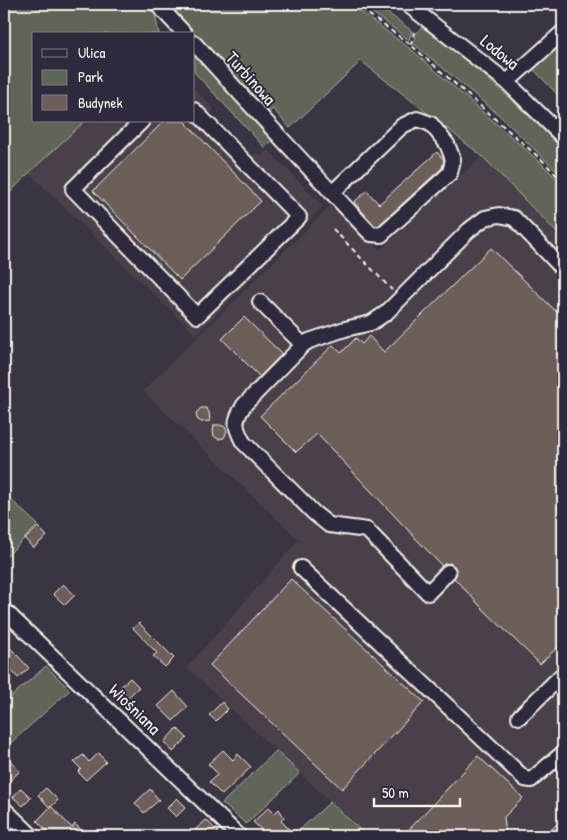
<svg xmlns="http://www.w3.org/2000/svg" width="567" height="840" viewBox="0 0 567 840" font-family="'Patrick Hand',sans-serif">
	<rect width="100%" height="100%" fill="#3b3443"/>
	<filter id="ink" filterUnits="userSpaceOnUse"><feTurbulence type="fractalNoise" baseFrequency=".02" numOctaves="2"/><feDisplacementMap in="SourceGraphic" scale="10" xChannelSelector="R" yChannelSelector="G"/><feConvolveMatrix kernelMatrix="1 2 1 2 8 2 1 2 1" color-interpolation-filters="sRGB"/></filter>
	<g filter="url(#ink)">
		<!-- built -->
		<path fill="#4a414a" d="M194,88l20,21 -5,6 40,44 7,-7 5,4 7,-6 55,56 -127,129 -167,-162 56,-52h109z
			M482,156l81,83v597h-195l-92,-85 -89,-84 112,-127 -156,-149 190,-188 47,47z"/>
		<!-- green -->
		<path fill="#5e6659" stroke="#a9aca0" d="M4,4h142l9,10 4,20h-125v87h51l-56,52 -25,26z
			M166,4h184l63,47 127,111 23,23v54l-81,-83 -121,-95 -71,67 -17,-19 -6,5 -73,-80z
			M366,8l22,5 24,18 -3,9z
			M422,27l50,37 66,60 25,26v27l-64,-62 -85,-71 2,-10z
			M563,39v61l-31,-32z
			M195,54l80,84 -10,10 -71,-76v-17z
			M4,493l34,32 -34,34z
			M46,666l24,24 -66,59v-46z
			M276,751l24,22 -54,51 -24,-21z
			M330,802l36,33 -1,1h-72z"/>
		<!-- building -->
		<path fill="#6c5e5a" stroke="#f4f1e8" d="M164,121h20l77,80 -81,79 -87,-89z
			M437,152l7,8 -2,8 -64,58h-3l-21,-24 13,-11 12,13z
			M491,248l72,70v324l-23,22 -58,-56 -28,-30 3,-4 -1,-4 -2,-4 -4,-3 -5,1 -3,2 -125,-132 -21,18 -36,-36 73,-71 8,8 15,-15 6,6 7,-8 15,16z
			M244,317l38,37 -22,23 -38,-38z
			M201,408h5l3,4 1,9 -9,1 -4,-3 -1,-6z
			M214,425h6l5,2 2,4 -3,7 -6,1 -4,-3 -1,-4z
			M38,527l9,9 -14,12 -8,-9z
			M291,579l133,123 -82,87 -132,-124z
			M63,584l12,11 -10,10 -12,-11z
			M139,623l35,35 -9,9 -12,-11 4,-3 -24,-25z
			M4,641l25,27 -11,10 -14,-16z
			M130,678l9,9 -17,16 -9,-9z
			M174,691l14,16 -15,14 -15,-15z
			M222,702l6,7 -12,12 -7,-6z
			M177,728l10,10 -14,14 -9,-10z
			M223,750l10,10 5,-6 13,13 -29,28 -13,-13 9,-8 -10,-10z
			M99,753l7,9 -20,18 -8,-8 3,-3 -7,-7 9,-7 6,7z
			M4,754l16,17 -16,15z
			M478,756l45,42 -19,19 2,19h-103z
			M21,788l10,10 -8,8 -10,-9z
			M46,788l12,12 -8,8 -12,-13z
			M150,789l9,11 -15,13 -9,-10z
			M177,798l9,9 -10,10 -9,-9z
			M51,806l21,22 3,-4 12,12h-35l-15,-15z
			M269,807l6,6 4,-4 5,8 -3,4 15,15h-28l-15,-14z
			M563,818v18h-8l-5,-5z
			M206,820l12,12 -5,4h-21l5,-4 -2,-2z"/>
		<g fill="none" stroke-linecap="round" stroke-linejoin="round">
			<!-- minor casing -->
			<g stroke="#f4f1e8" stroke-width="18">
				<path id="minor" d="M157,4l28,30
					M407,4l100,78 56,55
					M194,43c58,64 117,128 177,191l10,1 69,-62 3,-14 -6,-15 -16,-20 -14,-5 -15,7 -70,67
					M507,82l56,-50
					M142,121l-69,68 124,127 102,-99 -105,-107
					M260,302l43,43
					M301,568l224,211 6,1 32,-27
					M448,572l-20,21 -61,-63 -38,-5 -15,-12 -71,-71c-9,-17 -9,-21 1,-37l59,-60 6,-4 36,-12 26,-6 15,-10 83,-83 16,-12 14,-3 15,3 49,51
					M4,610l235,226
					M519,717l44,-43
					M4,809l28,27"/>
			</g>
			<!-- path -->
			<path stroke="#f4f1e8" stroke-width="2" stroke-dasharray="5 4" stroke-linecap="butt" d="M354,4l57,41 132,116 20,21
				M359,7l2,-3 20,3 2,-3 8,5
				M411,45l3,-13
				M333,229l59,61"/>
			<!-- minor -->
			<use href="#minor" stroke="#2f2a3d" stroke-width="14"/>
		</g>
	</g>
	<g text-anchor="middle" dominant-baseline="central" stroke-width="4" stroke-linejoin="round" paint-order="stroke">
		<!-- street labels -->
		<g font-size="18" fill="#f4f1e8" stroke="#2f2a3d">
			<text transform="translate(500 52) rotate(39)">Lodowa</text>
			<text transform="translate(251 78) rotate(48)">Turbinowa</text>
			<text transform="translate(135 709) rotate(44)">Wiośniana</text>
		</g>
	</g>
	<!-- margin -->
	<rect width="567" height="840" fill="none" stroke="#2f2a3d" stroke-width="20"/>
	<rect x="10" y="10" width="547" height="820" fill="none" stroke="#f4f1e8" stroke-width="2" filter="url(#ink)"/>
	<!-- legend -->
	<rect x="32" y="32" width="162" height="90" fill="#2f2a3d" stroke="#7e7a81"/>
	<rect x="42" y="49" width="25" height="8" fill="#2f2a3d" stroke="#7e7a81"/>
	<text x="78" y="58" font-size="15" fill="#f4f1e8">Ulica</text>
	<rect x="42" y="70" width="25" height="15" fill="#5e6659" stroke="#7e7a81"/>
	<text x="78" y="82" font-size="15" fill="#f4f1e8">Park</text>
	<rect x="42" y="95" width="25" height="15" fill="#6c5e5a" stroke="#7e7a81"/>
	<text x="78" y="108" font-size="15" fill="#f4f1e8">Budynek</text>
	<!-- scale -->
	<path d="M374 798v8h86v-8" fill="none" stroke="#f4f1e8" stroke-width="2.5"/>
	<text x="382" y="798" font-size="15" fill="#f4f1e8" stroke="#2f2a3d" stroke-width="4" paint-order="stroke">50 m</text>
</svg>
